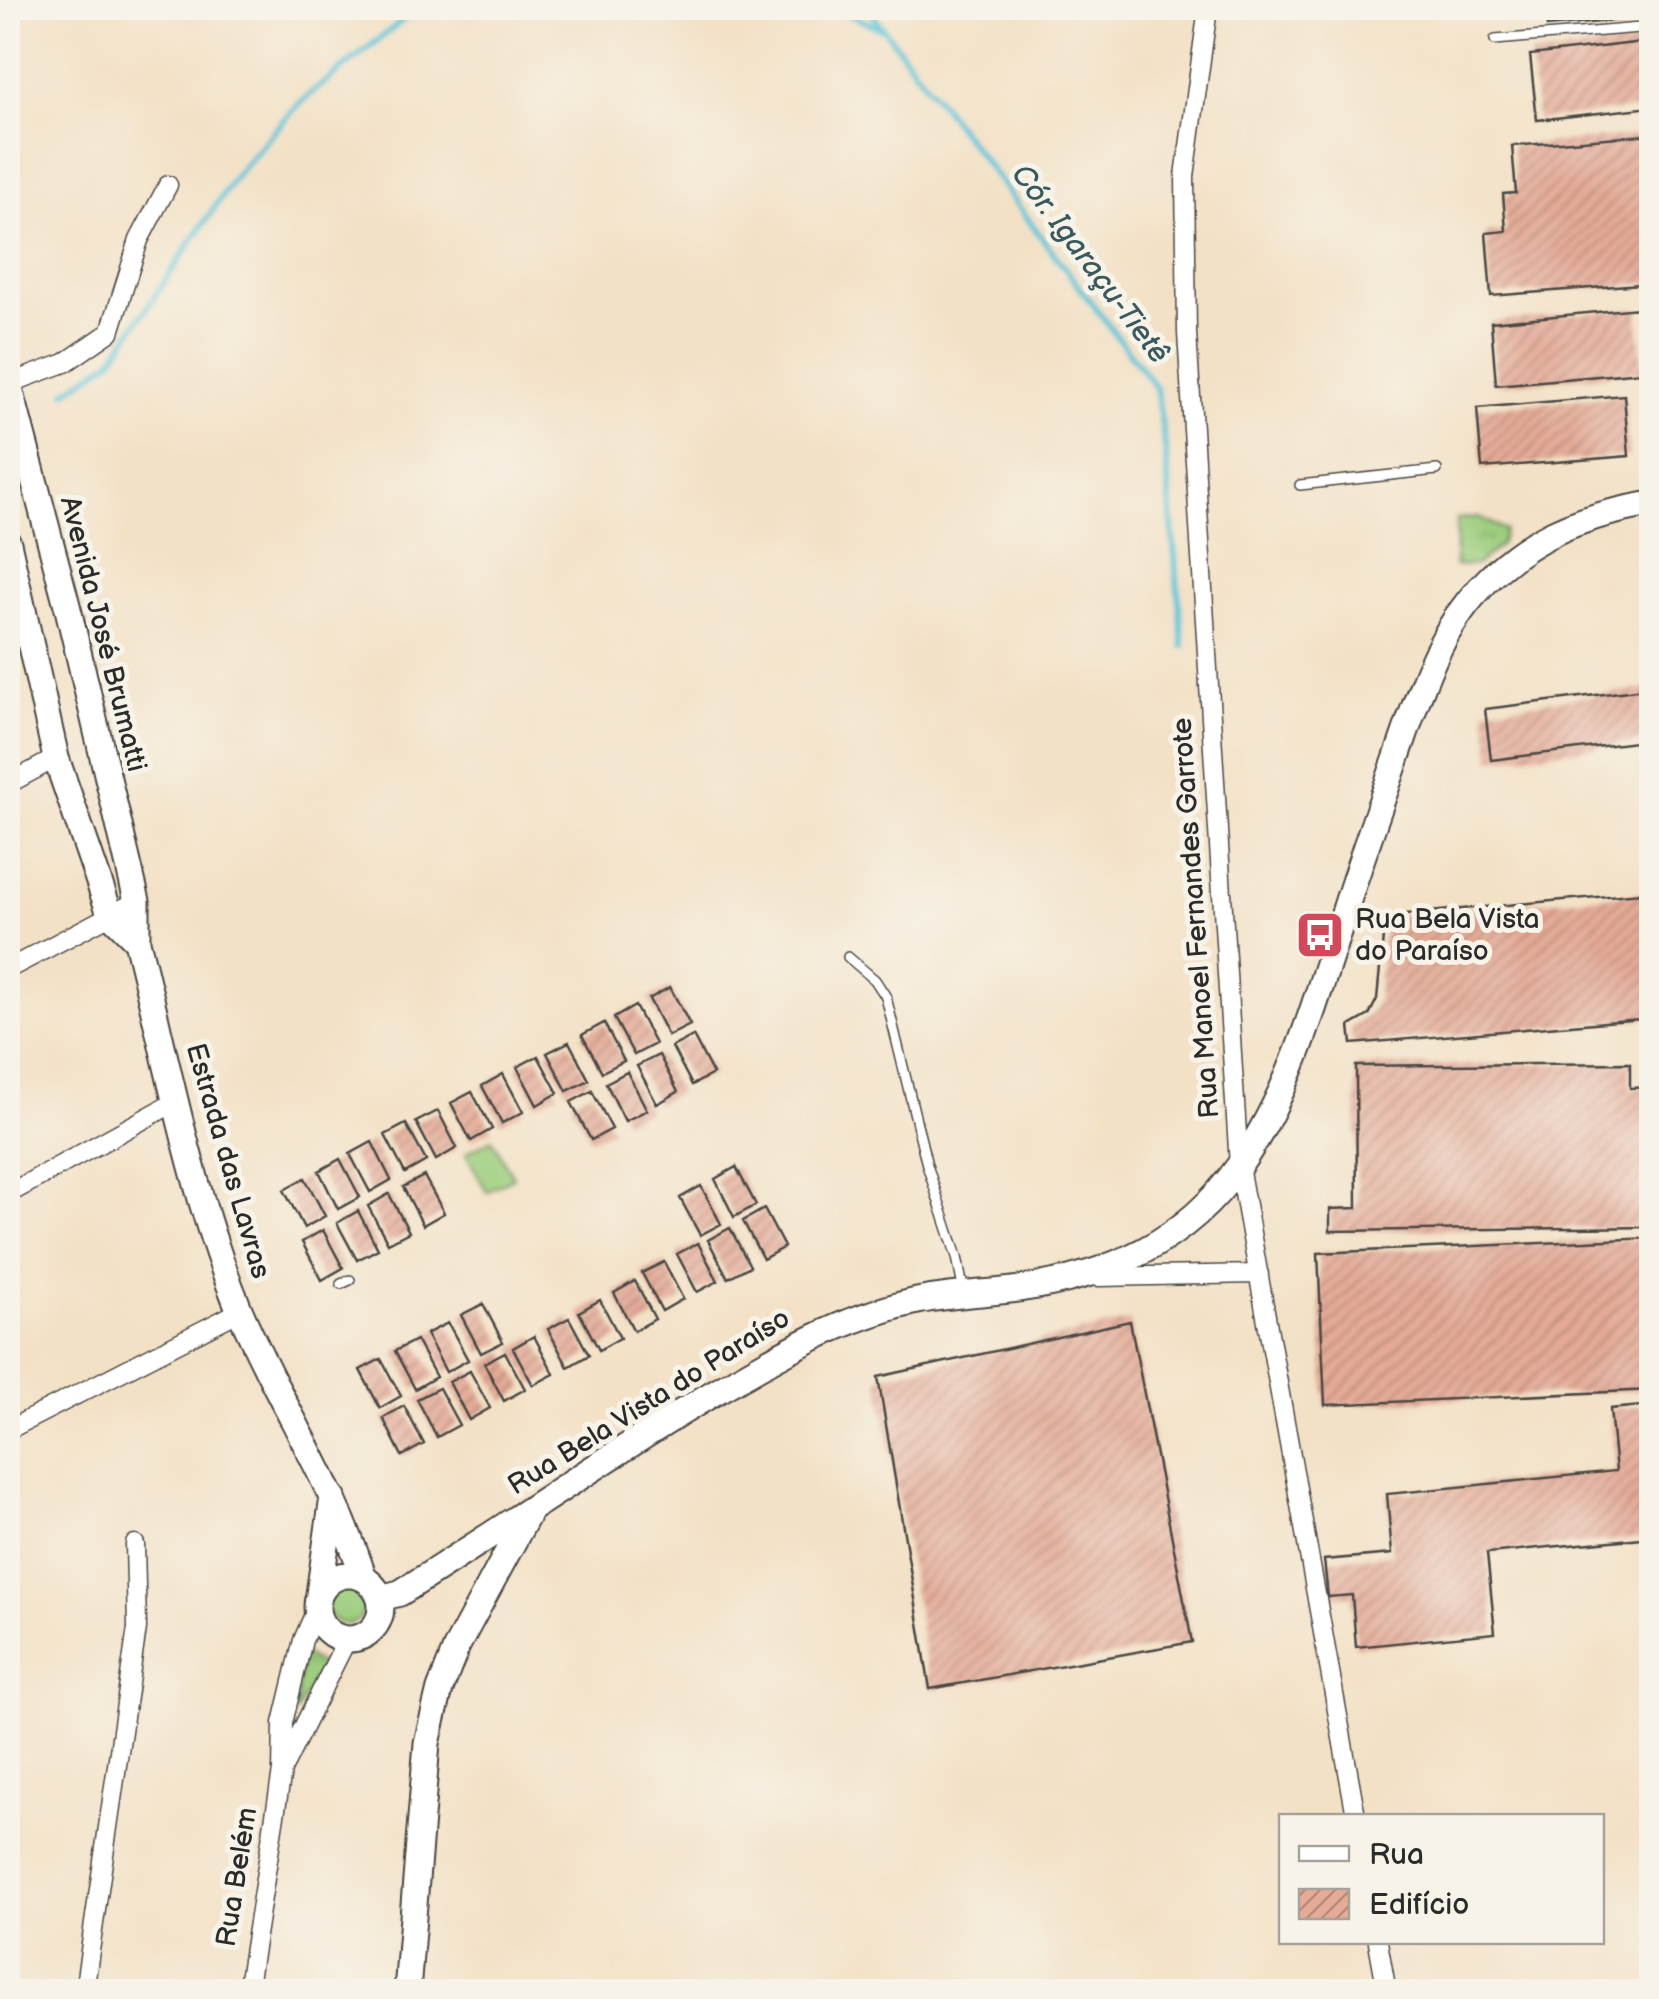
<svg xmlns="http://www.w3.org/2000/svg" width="1659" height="1999" viewBox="0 0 1659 1999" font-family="'Balsamiq Sans',sans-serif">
	<defs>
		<pattern id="grass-tufts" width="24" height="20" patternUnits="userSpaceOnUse" patternTransform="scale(2.5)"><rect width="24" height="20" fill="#9cce7e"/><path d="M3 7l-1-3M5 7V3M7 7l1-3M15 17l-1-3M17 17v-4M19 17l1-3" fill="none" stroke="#87b16d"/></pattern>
		<pattern id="building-hatch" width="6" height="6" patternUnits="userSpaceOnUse" patternTransform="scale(2.5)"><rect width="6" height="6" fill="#e5ab97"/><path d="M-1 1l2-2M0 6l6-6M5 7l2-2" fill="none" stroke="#ba8b7b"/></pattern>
	</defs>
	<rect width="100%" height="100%" fill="#f7f3e8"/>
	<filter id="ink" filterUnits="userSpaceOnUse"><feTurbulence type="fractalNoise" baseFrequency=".01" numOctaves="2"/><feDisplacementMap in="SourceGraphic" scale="20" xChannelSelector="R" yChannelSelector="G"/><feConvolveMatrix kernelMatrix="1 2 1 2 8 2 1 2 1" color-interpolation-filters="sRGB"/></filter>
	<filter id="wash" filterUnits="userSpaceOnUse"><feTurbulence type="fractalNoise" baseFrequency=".0048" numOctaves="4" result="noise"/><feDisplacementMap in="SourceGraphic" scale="40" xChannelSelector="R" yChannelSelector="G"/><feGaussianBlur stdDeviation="2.25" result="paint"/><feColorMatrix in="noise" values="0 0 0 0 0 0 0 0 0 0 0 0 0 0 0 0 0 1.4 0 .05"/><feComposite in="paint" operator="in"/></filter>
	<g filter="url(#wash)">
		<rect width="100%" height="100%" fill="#f3e1c6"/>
		<!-- grass -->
		<path fill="url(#grass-tufts)" stroke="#647c54" stroke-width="2.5" d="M1478,517l27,13 -5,15 -23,20 -22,1 2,-47z
			M327 1605a19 19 0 1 1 38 0a19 19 0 1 1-38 0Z
			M301,1653l21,12 -26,48z"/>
		<!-- pitch -->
		<path fill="#9cce7e" stroke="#647c54" stroke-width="2.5" d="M492,1139l21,38 -26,15 -21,-39z"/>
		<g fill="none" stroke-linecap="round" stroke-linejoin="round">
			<!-- stream -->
			<path stroke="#5bc3d7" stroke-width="6" d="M835,8l49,22
				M868,8l288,380 9,58 18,200
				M66,392l46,-32 125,-186 61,-70 120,-96"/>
		</g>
		<g id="blocks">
			<!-- building -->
			<path fill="url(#building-hatch)" d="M1545,8h107v9l-105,10z
				M1652,41v66l-115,13 -7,-65z
				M1652,134v149l-161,13 -5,-63 20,-2 -3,-37 13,-1 -4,-47z
				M1638,308l5,64 -147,13 -5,-63z
				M1624,395l5,61 -147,12 -5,-60z
				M1652,688v52l-161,20 -6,-51z
				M1652,892v126l-300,26 -2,-18 19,-11 8,-16 8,-83z
				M670,987l20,38 -22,11 -19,-37z
				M635,1006l20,38 -21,11 -20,-37z
				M604,1023l20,38 -22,11 -20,-37z
				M693,1036l20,38 -21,11 -20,-38z
				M569,1042l20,38 -22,11 -20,-38z
				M659,1055l19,37 -21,12 -20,-38z
				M538,1056l20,37 -21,12 -20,-38z
				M1630,1063v25l22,-1v140l-322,4v-22l27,-1 -1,-142z
				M627,1072l20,38 -22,11 -19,-38z
				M503,1074l20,38 -21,11 -20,-37z
				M592,1091l20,38 -21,11 -20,-38z
				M472,1092l20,37 -21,12 -20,-38z
				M438,1111l19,37 -21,12 -20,-38z
				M406,1124l20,37 -21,12 -20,-38z
				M372,1142l19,38 -21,12 -20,-38z
				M340,1159l20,38 -22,12 -19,-38z
				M736,1167l20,38 -22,12 -19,-38z
				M424,1176l20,37 -21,12 -20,-38z
				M305,1178l20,38 -21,12 -20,-38z
				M701,1186l20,38 -21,11 -20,-37z
				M389,1194l20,38 -21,11 -20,-37z
				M764,1209l20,38 -21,12 -20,-38z
				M358,1211l20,38 -21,11 -20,-37z
				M730,1228l20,38 -22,12 -20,-38z
				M323,1230l20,38 -21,12 -20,-38z
				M1652,1238v152l-327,15 -7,-152z
				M698,1243l20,38 -21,11 -20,-38z
				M664,1262l19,37 -21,12 -20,-38z
				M635,1281l20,38 -21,12 -20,-38z
				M600,1300l20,38 -21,12 -20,-38z
				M483,1304l20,38 -22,11 -20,-38z
				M569,1318l20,37 -21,12 -20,-38z
				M1130,1321l62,321 -262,47 -52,-312z
				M448,1323l20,37 -22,12 -20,-38z
				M534,1336l20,38 -21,11 -20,-37z
				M416,1340l20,37 -21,12 -20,-38z
				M505,1352l20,37 -21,12 -20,-38z
				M381,1359l20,37 -21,12 -20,-38z
				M470,1371l20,37 -21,12 -20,-38z
				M439,1388l20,37 -22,12 -20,-38z
				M1652,1405v132l-165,16 8,80 -139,14 -4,-52 -24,2 -4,-37 68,-6 -5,-60 229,-23 -6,-62z
				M404,1406l20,38 -22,12 -19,-38z"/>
		</g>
	</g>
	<g filter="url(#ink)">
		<use href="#blocks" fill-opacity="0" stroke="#494642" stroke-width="2.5"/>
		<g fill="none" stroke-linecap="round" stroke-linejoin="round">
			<!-- service casing -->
			<g stroke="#494642" stroke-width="12">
				<path id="service" d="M1495,40l157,-13
					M1300,485l137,-15
					M848,957l27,23 11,17 41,168 30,92 7,36
					M341,1284l9,-4"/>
			</g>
			<!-- minor casing -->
			<g stroke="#494642" stroke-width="21">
				<path id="minor" d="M1208,8l-23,168 2,157 52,833 117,650
					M8,384l57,-21 45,-31 29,-92 29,-55
					M8,784l48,-26
					M8,969l129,-68
					M8,1194l169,-93
					M1098,1277l161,-3
					M8,1430l232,-119
					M284,1766l63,-127
					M1378,1942l9,50
					M84,1992l53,-364 -2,-84
					M247,1992l35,-221 1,-48 20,-83 13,-30"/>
			</g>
			<!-- secondary casing -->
			<g stroke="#494642" stroke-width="29">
				<path id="secondary" d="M8,381l60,228 69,292v40c31,123 54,251 102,368 39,92 95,174 125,270
					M8,543l48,215 54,156 27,27
					M317 1607a32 32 0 1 1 64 0a32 32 0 1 1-64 0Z
					M319,1594l14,-97
					M380,1598l20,-5c104,-65 205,-135 310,-198 65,-38 128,-76 203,-93 34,-8 71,-8 106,-13 90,-13 167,-47 220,-123 53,-75 78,-170 106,-256 16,-51 34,-102 52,-153 19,-55 38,-117 76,-161 49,-58 106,-80 179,-92
					M407,1992l20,-249 13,-54 17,-43 70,-130"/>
			</g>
			<!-- service -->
			<use href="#service" stroke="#fff" stroke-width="9"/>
			<!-- minor -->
			<use href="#minor" stroke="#fff" stroke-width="18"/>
			<!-- secondary -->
			<use href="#secondary" stroke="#fff" stroke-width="25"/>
		</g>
	</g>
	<!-- icons -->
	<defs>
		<g id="bus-square" transform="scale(2.5)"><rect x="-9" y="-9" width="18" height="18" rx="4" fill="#d1495b" stroke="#f7f3e8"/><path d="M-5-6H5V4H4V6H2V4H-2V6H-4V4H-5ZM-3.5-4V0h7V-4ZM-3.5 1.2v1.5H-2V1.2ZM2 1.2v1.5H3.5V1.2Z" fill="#fff"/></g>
	</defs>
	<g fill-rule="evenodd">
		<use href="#bus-square" x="1320" y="935"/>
	</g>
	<g text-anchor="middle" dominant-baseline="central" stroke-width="10" stroke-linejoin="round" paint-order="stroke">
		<!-- street labels -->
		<g font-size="28" fill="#2b2b2b" stroke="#f7f3e8">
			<text transform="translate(103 634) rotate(76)">Avenida José Brumatti</text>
			<text transform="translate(1196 918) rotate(-94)">Rua Manoel Fernandes Garrote</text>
			<text transform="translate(228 1161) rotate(74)">Estrada das Lavras</text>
			<text transform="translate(649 1402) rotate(-32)">Rua Bela Vista do Paraíso</text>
			<text transform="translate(237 1877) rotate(-81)">Rua Belém</text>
		</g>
		<!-- poi labels -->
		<g font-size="28" fill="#2b2b2b" stroke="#f7f3e8" text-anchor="start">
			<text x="1355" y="919">Rua Bela Vista<tspan x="1355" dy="32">do Paraíso</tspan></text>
		</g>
		<!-- water labels -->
		<g font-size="30" font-style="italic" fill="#39595f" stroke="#f7f3e8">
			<text transform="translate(1090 264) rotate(53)">Cór. Igaraçu-Tietê</text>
		</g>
	</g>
	<!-- margin -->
	<rect width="1659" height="1999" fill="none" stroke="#f7f3e8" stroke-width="40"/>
	<!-- legend -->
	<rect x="1279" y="1814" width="325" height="130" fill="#f7f3e8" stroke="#a5a39c" stroke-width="2.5"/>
	<rect x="1299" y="1846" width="50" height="15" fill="#ffffff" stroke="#a5a39c" stroke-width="2.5"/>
	<text x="1369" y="1864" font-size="30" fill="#2b2b2b">Rua</text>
	<rect x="1299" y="1889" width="50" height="30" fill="url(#building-hatch)" stroke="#a5a39c" stroke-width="2.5"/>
	<text x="1369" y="1914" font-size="30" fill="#2b2b2b">Edifício</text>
</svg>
